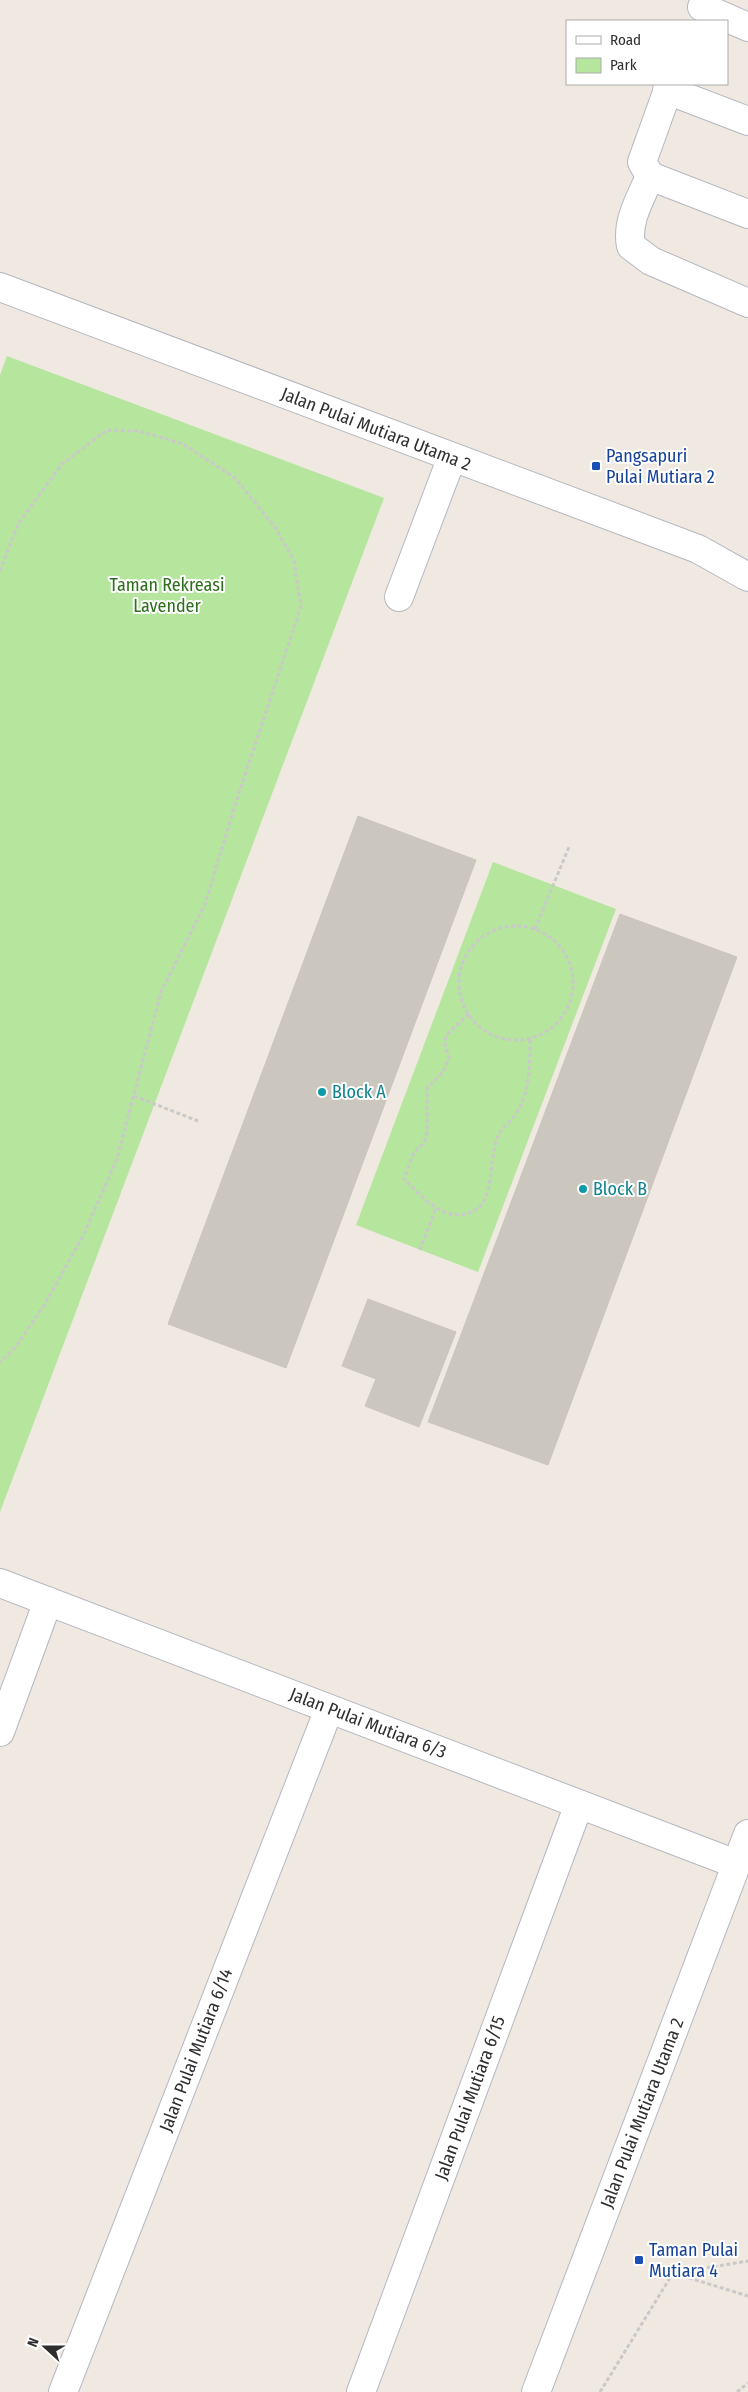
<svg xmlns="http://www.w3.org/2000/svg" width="748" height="2392" viewBox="0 0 748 2392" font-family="'Fira Sans Condensed',sans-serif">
	<rect width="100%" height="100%" fill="#efe9e1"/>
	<!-- green -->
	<path fill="#b6e59e" d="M7,356l377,142 -384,1014v-1137z
		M493,862l123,47 -138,363 -122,-47z"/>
	<!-- building -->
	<path fill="#cbc7bf" stroke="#cbc5ba" d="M358,816l118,44 -190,508 -118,-44z
		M620,914l117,43 -189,508 -120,-43z
		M368,1299l88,33 -37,95 -54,-21 11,-27 -34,-13z"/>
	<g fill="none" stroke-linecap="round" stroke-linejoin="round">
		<!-- minor casing -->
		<g stroke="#b4b7c1" stroke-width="30">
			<path id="minor" d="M702,7l46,20
				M670,84l-28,78 8,14 98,38
				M667,90l81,31
				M650,176c-9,22 -24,45 -19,70l20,15 97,42
				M0,287l698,262 50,28
				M399,597l53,-140
				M0,1583l736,281
				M0,1732l48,-131
				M63,2392l266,-683
				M361,2392l218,-588
				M536,2392l212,-558"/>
		</g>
		<!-- path -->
		<path stroke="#c9c9c9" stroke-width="3" stroke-dasharray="4 2.5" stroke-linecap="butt" d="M0,571l18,-47 44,-60 45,-34 32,1 44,13 52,34 40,49 19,34 7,45 -64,193 -32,105 -44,88 -44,167 -33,75 -39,70 -30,44 -15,14
			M459 983a57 57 0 1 1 114 0a57 57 0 1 1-114 0Z
			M535,929l34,-82
			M469,1014l-23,21 -1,10 4,13 -6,14 -16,16v45l-3,10 -10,9 -10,27c18,17 40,45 67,33 6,-3 11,-6 14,-13 8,-19 5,-42 13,-63 4,-9 14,-15 19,-24 13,-21 13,-50 13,-74
			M134,1096l64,25
			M420,1250l16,-42
			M675,2273l73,-12
			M600,2392l73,-119 75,23
			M737,2392l11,-9"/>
		<!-- minor -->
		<use href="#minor" stroke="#fff" stroke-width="28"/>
	</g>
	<!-- markers -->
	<g fill="#1a4fb4" stroke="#fff" stroke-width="2">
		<rect x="591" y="461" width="10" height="10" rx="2.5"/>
		<rect x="634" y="2255" width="10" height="10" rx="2.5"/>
	</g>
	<g fill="#0f9aa8" stroke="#fff" stroke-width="2">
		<circle cx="322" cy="1092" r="5"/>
		<circle cx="583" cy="1189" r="5"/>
	</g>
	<g text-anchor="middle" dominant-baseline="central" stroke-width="4" stroke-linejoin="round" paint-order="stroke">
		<!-- street labels -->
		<g font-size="18" fill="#2e2e2e" stroke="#fff">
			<text transform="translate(376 429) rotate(21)">Jalan Pulai Mutiara Utama 2</text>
			<text transform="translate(368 1723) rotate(21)">Jalan Pulai Mutiara 6/3</text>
			<text transform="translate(196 2050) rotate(-69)">Jalan Pulai Mutiara 6/14</text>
			<text transform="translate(470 2098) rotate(-70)">Jalan Pulai Mutiara 6/15</text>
			<text transform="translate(642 2113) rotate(-69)">Jalan Pulai Mutiara Utama 2</text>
		</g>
		<!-- transit labels -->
		<g font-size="18" fill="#164399" stroke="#fff" text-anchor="start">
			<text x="606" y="456">Pangsapuri<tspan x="606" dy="21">Pulai Mutiara 2</tspan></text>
			<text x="649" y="2250">Taman Pulai<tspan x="649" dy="21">Mutiara 4</tspan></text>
		</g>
		<!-- park labels -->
		<g font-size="18" fill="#2c6e1b" stroke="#fff">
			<text x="167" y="585">Taman Rekreasi<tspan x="167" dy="21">Lavender</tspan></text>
		</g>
		<!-- culture labels -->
		<g font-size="18" fill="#0d838f" stroke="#fff" text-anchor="start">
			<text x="332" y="1092">Block A</text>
			<text x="593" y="1189">Block B</text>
		</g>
	</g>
	<!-- legend -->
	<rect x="566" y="20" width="162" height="65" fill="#ffffff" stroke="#ababab"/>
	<rect x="576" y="36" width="25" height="8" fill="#ffffff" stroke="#ababab"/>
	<text x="610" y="45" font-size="15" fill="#2e2e2e">Road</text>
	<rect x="576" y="58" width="25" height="15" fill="#b6e59e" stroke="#ababab"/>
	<text x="610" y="70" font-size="15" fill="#2e2e2e">Park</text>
	<!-- north arrow -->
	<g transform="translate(45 2347) rotate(291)" stroke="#ffffff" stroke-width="4" paint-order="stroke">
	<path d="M0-4L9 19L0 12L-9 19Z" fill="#2e2e2e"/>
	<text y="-8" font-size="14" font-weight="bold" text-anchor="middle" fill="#2e2e2e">N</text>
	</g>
</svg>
